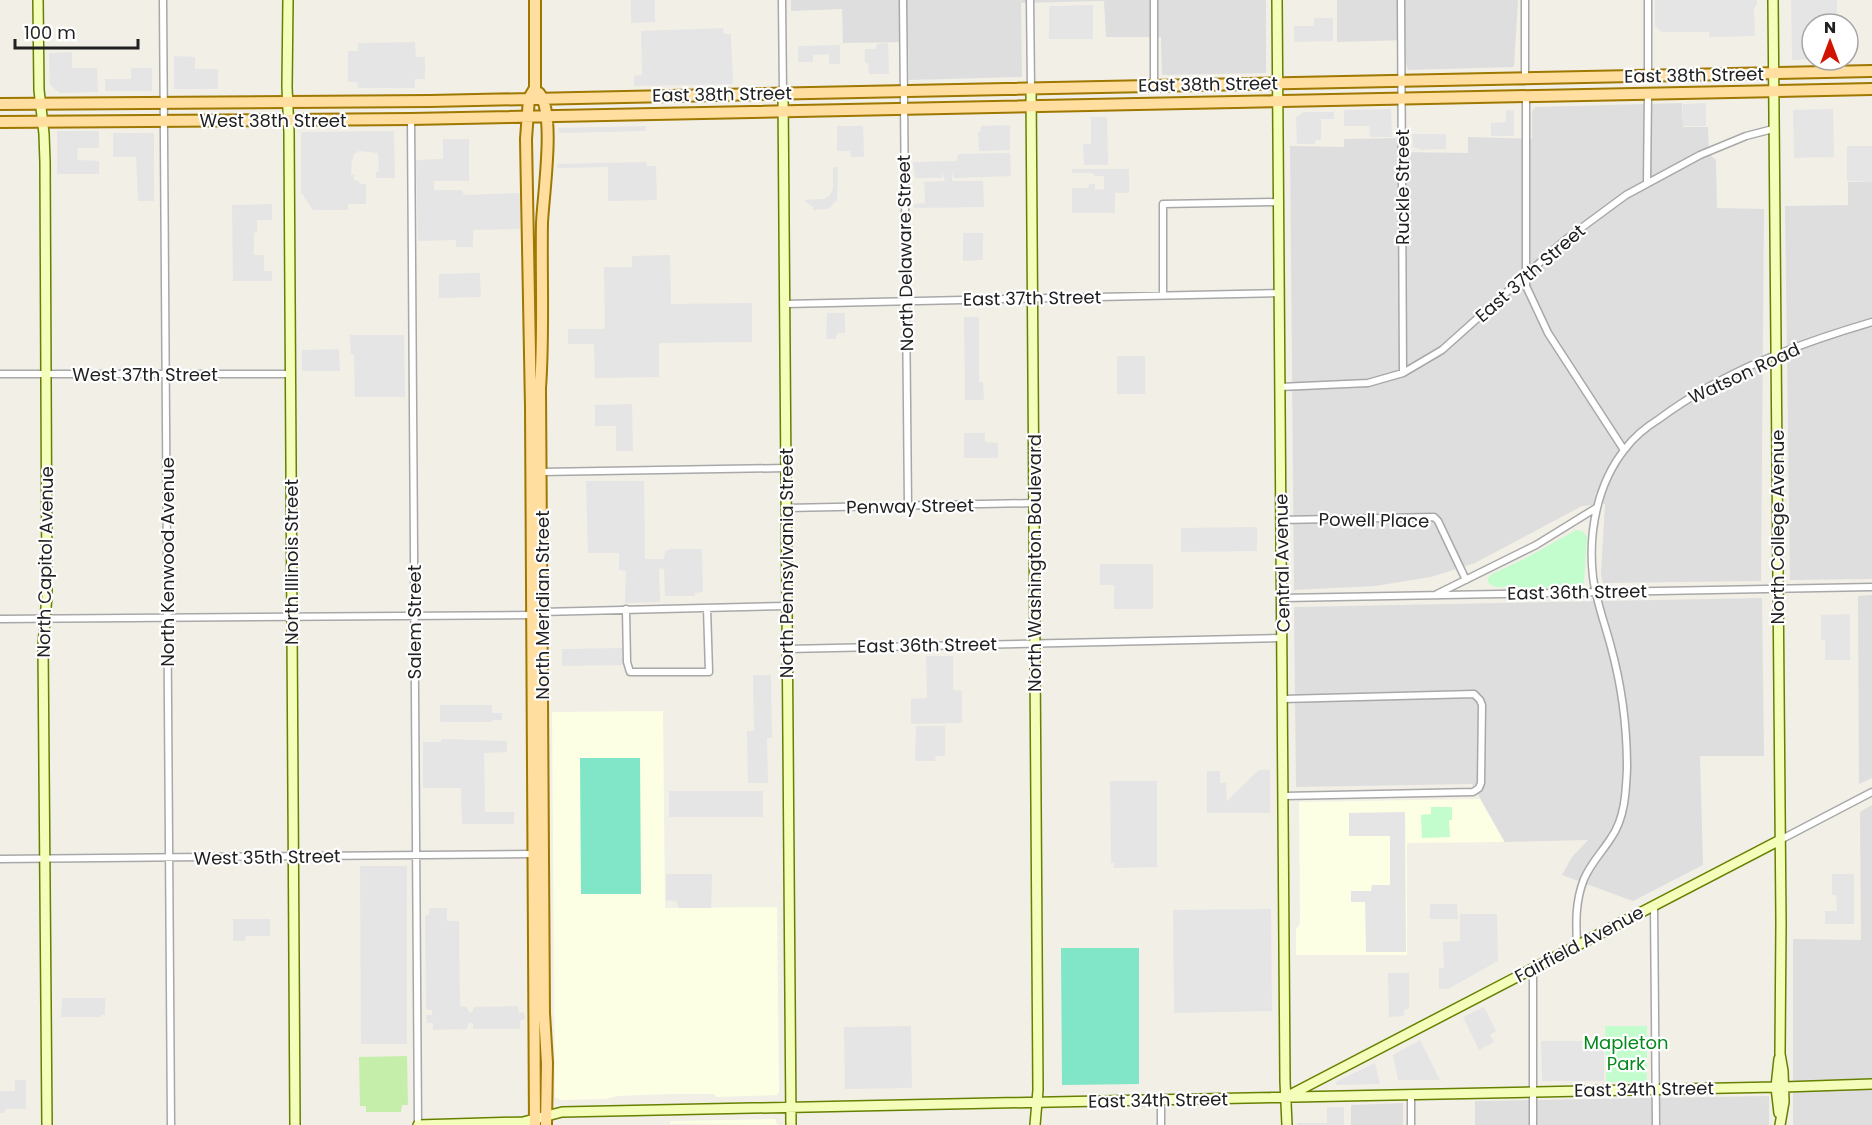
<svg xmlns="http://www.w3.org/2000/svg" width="1872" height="1125" viewBox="0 0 1872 1125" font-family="Poppins,sans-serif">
	<rect width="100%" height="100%" fill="#f2efe7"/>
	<!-- residential -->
	<path fill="#dfdede" d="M791,0h475v73l-104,2 -1,-38h-55l-2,-36 -83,2 1,74 -113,3 -1,-38 -65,1 -1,-34 -51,2z
		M1337,0h181l-4,67 -106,3 -2,-6v-24l-69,2z
		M1682,103l1,24h25l1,27 7,6 1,48 47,1 -3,372 -158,2 -2,-8 4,-71 -23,2 -107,57 -44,14 -56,9 -81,4 -4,-444 54,1v-8l54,-1v14l70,1v-16l64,2v-28l3,-4z
		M1848,182h24v397l-82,1 -5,-374 63,-1z
		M1872,595v183l-13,6 -1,-188z
		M1762,598l2,158h-64l3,109 -70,36 -71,-26 10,-18 16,-17 -83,2 -33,-58 -176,3 -2,-180z
		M1872,805v320h-79v-186l68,1 -1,-128z
		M1769,1096v29h-294v-24z
		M1403,1103v22h-52v-20z"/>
	<!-- education -->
	<path fill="#fcffe3" d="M663,711l2,197 112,-1 2,185 -2,3 -60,2 -3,-3h-42l-55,2 -11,3 -46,1 -5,-3 -3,-385z
		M1480,799l24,43 -97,1v112h-111v-26l4,-5 -1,-122z
		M775,1119l2,6 -107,-1v-3z"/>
	<!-- grass -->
	<path fill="#c6eeab" d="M407,1056l1,49h-6l-1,7h-35v-6h-6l-1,-49z"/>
	<!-- park -->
	<path fill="#c3fdcd" d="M1576,530l6,1 5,5 -3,47c-17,8 -67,4 -88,4l-7,-3 -1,-5 2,-4 36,-17z
		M1431,807h21v13h-3l1,17 -28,1 -1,-23 10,-1z
		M1605,1026h42v56h-41z"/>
	<!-- pitch -->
	<path fill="#81e5c7" d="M580,758h60l1,136h-60z
		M1061,948h78v136l-77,1z"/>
	<!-- parking -->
	<path fill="#e5e5e5" d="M631,0h24v22l-24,1z
		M1655,0h102v4l-3,4 1,28 -46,1v-5h-48l-6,-6z
		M1791,0h46v24h-25v35l-20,1z
		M1093,5v34h-44v-33z
		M1314,18h19v23l-39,1v-16h20z
		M723,28l1,6h7l2,50 -99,2v-10l8,-1 -1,-44z
		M415,42l1,15h9v22h-10v9h-57l-1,-6h-9v-31h10v-8z
		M888,43l1,31h-20l-1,-11h-3v-14h11l1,-5z
		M840,45v19h-11v-10l-16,1v7h-15v-16z
		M72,52v16h25l1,24 -38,1 -10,-8 -1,-32z
		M174,56l21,1v12h23v20h-44z
		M131,68h21v23h-47v-12h26z
		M1706,103v23h-23v-22z
		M1391,109l1,28h-22l-1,-11h-25v-16z
		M1833,109l1,48 -40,1 -1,-48z
		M1506,110h8v26h-23v-13l15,-1z
		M1304,112h30v7h-13v21h-5l-1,4h-18l-1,-27z
		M1091,117h16l1,48h-24l-1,-21h8z
		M1010,125v25l-31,1 -1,-19 3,-1v-5z
		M646,126v5l-87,2 -1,-5z
		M837,126h26l1,31h-13l-1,-6h-13z
		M57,131h42v17h-21l-1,12 22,1v13h-42z
		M394,131l1,47h-19v-6l3,-1 -1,-18 -19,-2 -5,3 -1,5 -2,2 1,2 -1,12h3v5l5,1 1,3h6v20h-18v6h-35l-12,-18v-60z
		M113,133h41v68h-16l-2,-44h-23z
		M1412,134h34v15l-25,1 -8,-3z
		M443,139h26v42h-35v9h28l2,5 56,-2v36l-47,1v17h-17v-7l-38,1 -2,-81 27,-1z
		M1847,146h25v36l-25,-1z
		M1010,153l1,23 -57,2 -2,-5v8h31l1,26 -70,1v-4l11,-1 -1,-21 21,-1 -3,-9v6h-27l-2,-16 44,-1 1,-7z
		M646,162l1,4h9l1,34 -49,1v-34l-51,1v-4z
		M833,167h5l-1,33 -9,9 -15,1v-3l-9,-7 20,-1 6,-4 3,-7z
		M1072,169h57v24h-14v20h-43v-25h16l1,-4h6v6l9,-1v-13h-9l-1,-2 -5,-1h-17z
		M272,204v16h-15v12l-3,1v22h10v16h8v10h-39l-1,-76z
		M963,233h20v27l-20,1z
		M670,255l1,49 81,-1v39l-93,1v34l-64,1 -1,-34h-26v-15h37l-1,-62h28v-11z
		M480,273l1,24 -42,1v-24z
		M827,313h18v20h-8l-1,6h-10z
		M964,317h15v65h4l1,18h-19z
		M350,335h54l1,62h-50l-1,-42 -3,-1z
		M339,349l1,22h-38v-21z
		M1117,356h28v38h-28z
		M632,404l1,47h-17v-25h-21v-21z
		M964,433h21v9l13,1v15h-34z
		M586,481h58l1,78h19l1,-8 7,-2h30l1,43 -8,1v3h-30l-1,-27 -5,-1 1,34 -35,1 1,-32 -7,-1v-17h-31z
		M1257,527v24l-76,1v-24z
		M1100,564h53v45h-39v-24h-14z
		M1850,614v46h-25v-20h-4v-25z
		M624,648v17l-62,1v-17z
		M926,656h27v34l9,1v32l-51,1v-25l16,-1z
		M753,675h18l1,63h-5l1,45h-20l-1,-52h7z
		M440,705h52v8h10v7h-10v2h-50l-2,-1z
		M916,726h29v30h-9l-1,5h-20z
		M442,739l65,2v11l-23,1 1,59h29v12h-52l-1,-36h-38v-46h18z
		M1259,770h11v43h-63v-42h13v12h6l1,18z
		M1110,781h47v86l-43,1v-5h-3z
		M669,791h94v26h-94z
		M1405,812l1,140h-40l-1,-50h-14v-11h20l1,-6h18v-49h-41v-23z
		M360,866h47v178h-46z
		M666,874h46l-1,34h-32l-3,-7 -10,-1z
		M1832,874h22v50h-29v-13h12l-1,-16h-4z
		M1430,904h27l1,15h-28z
		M429,908h18v13h12l1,85 6,1 4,6 3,-2 1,-4 44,-1 1,7 5,-1 1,7 -5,2v8h-47v-5l-3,-2 -2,2 -1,5 -34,1v-7h-6l-1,-8h6v-5h-6l-1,-94 4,-1z
		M1271,909l1,102 -98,2 -1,-103z
		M1460,914h37l1,47 -50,28h-9v-21h5l-1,-26 17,-1z
		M233,919h37v17h-24l-1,5h-12z
		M1388,973h21v36l-5,1v6l-15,1z
		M62,998h43v17h-3l-1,2h-40z
		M1484,1007l12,24 -6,4 4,7 -15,8 -16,-33z
		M911,1026l1,62 -67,1 -1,-62z
		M1420,1040l20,40h-42l-5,-25z
		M1541,1041h63v40h-62z
		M1375,1063l5,21 -44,1v-3z
		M15,1080h11v29h-21l-1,4h-4v-22h15z
		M1327,1107h17v18h-47v-2h30z"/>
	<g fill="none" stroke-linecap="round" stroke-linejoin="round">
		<!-- street casing -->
		<g stroke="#a8a8a8" stroke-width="9">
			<path id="street" d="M163,0l8,1125
				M782,0l1,93
				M903,0l5,506
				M1030,0l1,88
				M1154,0v85
				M1401,0l2,373
				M1525,0v78
				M1648,0v76
				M1526,96v190l22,47 76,117
				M411,119l7,1006
				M1647,182l1,-88
				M1163,295v-91l116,-2
				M785,304l495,-11
				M0,374h290
				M1280,387l88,-4 35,-10 39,-23 123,-110 61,-45 74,-40 46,-19 27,-7
				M541,472l245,-4
				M786,508l249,-5
				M1281,520l153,-3 4,4 28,59
				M1437,594l99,-49 60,-37
				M1283,598l589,-11
				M626,609l1,53 3,10h79l-2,-64
				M541,612l246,-6
				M0,619l532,-4
				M787,649l496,-11
				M1283,699l191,-5 6,6 2,5 -1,78 -2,5 -6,4 -189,4
				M1780,840l92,-48
				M0,859l534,-5
				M1654,905l2,220
				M1577,946c-1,-23 -2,-44 7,-67 7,-16 18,-27 27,-41 14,-20 15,-46 16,-70 0,-41 -5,-81 -16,-121 -6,-23 -15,-46 -18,-70 -5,-44 4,-93 32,-128 9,-12 21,-22 34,-30 63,-47 138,-75 213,-97
				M1533,968v157
				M1411,1095v30
				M1161,1100v25"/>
		</g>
		<!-- secondary casing -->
		<g stroke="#668000" stroke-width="12">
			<path id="secondary" d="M38,0l1,90 5,44 1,28 2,433 -4,51 4,479
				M288,0l-1,87 2,45 6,993
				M1277,0l8,1081 2,44
				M1773,0l8,922 -1,132 3,17 1,31 -4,23
				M1031,88l7,1002 -3,35
				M783,93l8,1032
				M1779,1059l-3,28 3,26
				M1784,1087l88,-3
				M1288,1096l492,-256
				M418,1125l105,-3 39,-10 1214,-25"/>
		</g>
		<!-- primary casing -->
		<g stroke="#9e7800" stroke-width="14">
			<path id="primary" d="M535,0v88l-6,10 -3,41 5,268 4,718
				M539,93c17,20 4,103 3,130 -1,55 2,110 -2,165l4,625 3,50 -1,62
				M0,104l430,-3 1442,-30
				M0,122l411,-3 1461,-30"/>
		</g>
		<!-- street -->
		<use href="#street" stroke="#fff" stroke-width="6"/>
		<!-- secondary -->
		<use href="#secondary" stroke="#f4fdb9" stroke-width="9"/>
		<!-- primary -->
		<use href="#primary" stroke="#ffde9f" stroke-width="10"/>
	</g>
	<g text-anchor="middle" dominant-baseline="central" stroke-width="4.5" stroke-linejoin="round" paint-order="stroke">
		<!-- street labels -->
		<g font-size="18" fill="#212121" stroke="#fff">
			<text transform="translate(1694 75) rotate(-1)">East 38th Street</text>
			<text transform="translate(1208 84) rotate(-1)">East 38th Street</text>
			<text transform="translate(722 94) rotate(-1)">East 38th Street</text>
			<text x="273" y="120">West 38th Street</text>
			<text transform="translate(1402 187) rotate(-90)">Ruckle Street</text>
			<text transform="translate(905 253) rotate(-91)">North Delaware Street</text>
			<text transform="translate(1530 273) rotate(-41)">East 37th Street</text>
			<text transform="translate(1032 298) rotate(-1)">East 37th Street</text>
			<text transform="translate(1744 373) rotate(-25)">Watson Road</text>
			<text x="145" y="374">West 37th Street</text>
			<text transform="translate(910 506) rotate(-1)">Penway Street</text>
			<text transform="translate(1374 520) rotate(1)">Powell Place</text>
			<text transform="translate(1777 527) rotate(-90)">North College Avenue</text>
			<text transform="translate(45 562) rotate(-89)">North Capitol Avenue</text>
			<text transform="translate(167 562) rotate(-90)">North Kenwood Avenue</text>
			<text transform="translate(291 562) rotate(-90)">North Illinois Street</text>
			<text transform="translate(786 563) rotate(-90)">North Pennsylvania Street</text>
			<text transform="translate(1034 563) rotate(-90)">North Washington Boulevard</text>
			<text transform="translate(1282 563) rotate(-91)">Central Avenue</text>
			<text transform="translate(1577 592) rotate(-1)">East 36th Street</text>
			<text transform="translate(542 605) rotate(-90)">North Meridian Street</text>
			<text transform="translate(414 622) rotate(-90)">Salem Street</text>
			<text transform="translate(927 645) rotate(-1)">East 36th Street</text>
			<text transform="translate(267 857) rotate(-1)">West 35th Street</text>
			<text transform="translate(1579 944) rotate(-28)">Fairfield Avenue</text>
			<text transform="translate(1644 1089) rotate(-1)">East 34th Street</text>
			<text transform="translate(1158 1100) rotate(-1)">East 34th Street</text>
		</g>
		<!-- park labels -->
		<g font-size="18" fill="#05881c" stroke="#fff">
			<text x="1626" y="1042">Mapleton<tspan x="1626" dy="21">Park</tspan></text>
		</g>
	</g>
	<!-- north arrow -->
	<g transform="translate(1830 42)"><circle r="28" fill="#ffffff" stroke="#a6a6a6" stroke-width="1.5"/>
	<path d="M0-4.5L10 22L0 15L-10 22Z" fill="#d21300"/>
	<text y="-9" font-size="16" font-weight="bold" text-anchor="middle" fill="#212121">N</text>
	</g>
	<!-- scale -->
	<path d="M15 39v9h123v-9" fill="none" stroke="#212121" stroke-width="3"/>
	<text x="24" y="39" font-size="18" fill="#212121" stroke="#ffffff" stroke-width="4.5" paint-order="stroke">100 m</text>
</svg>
